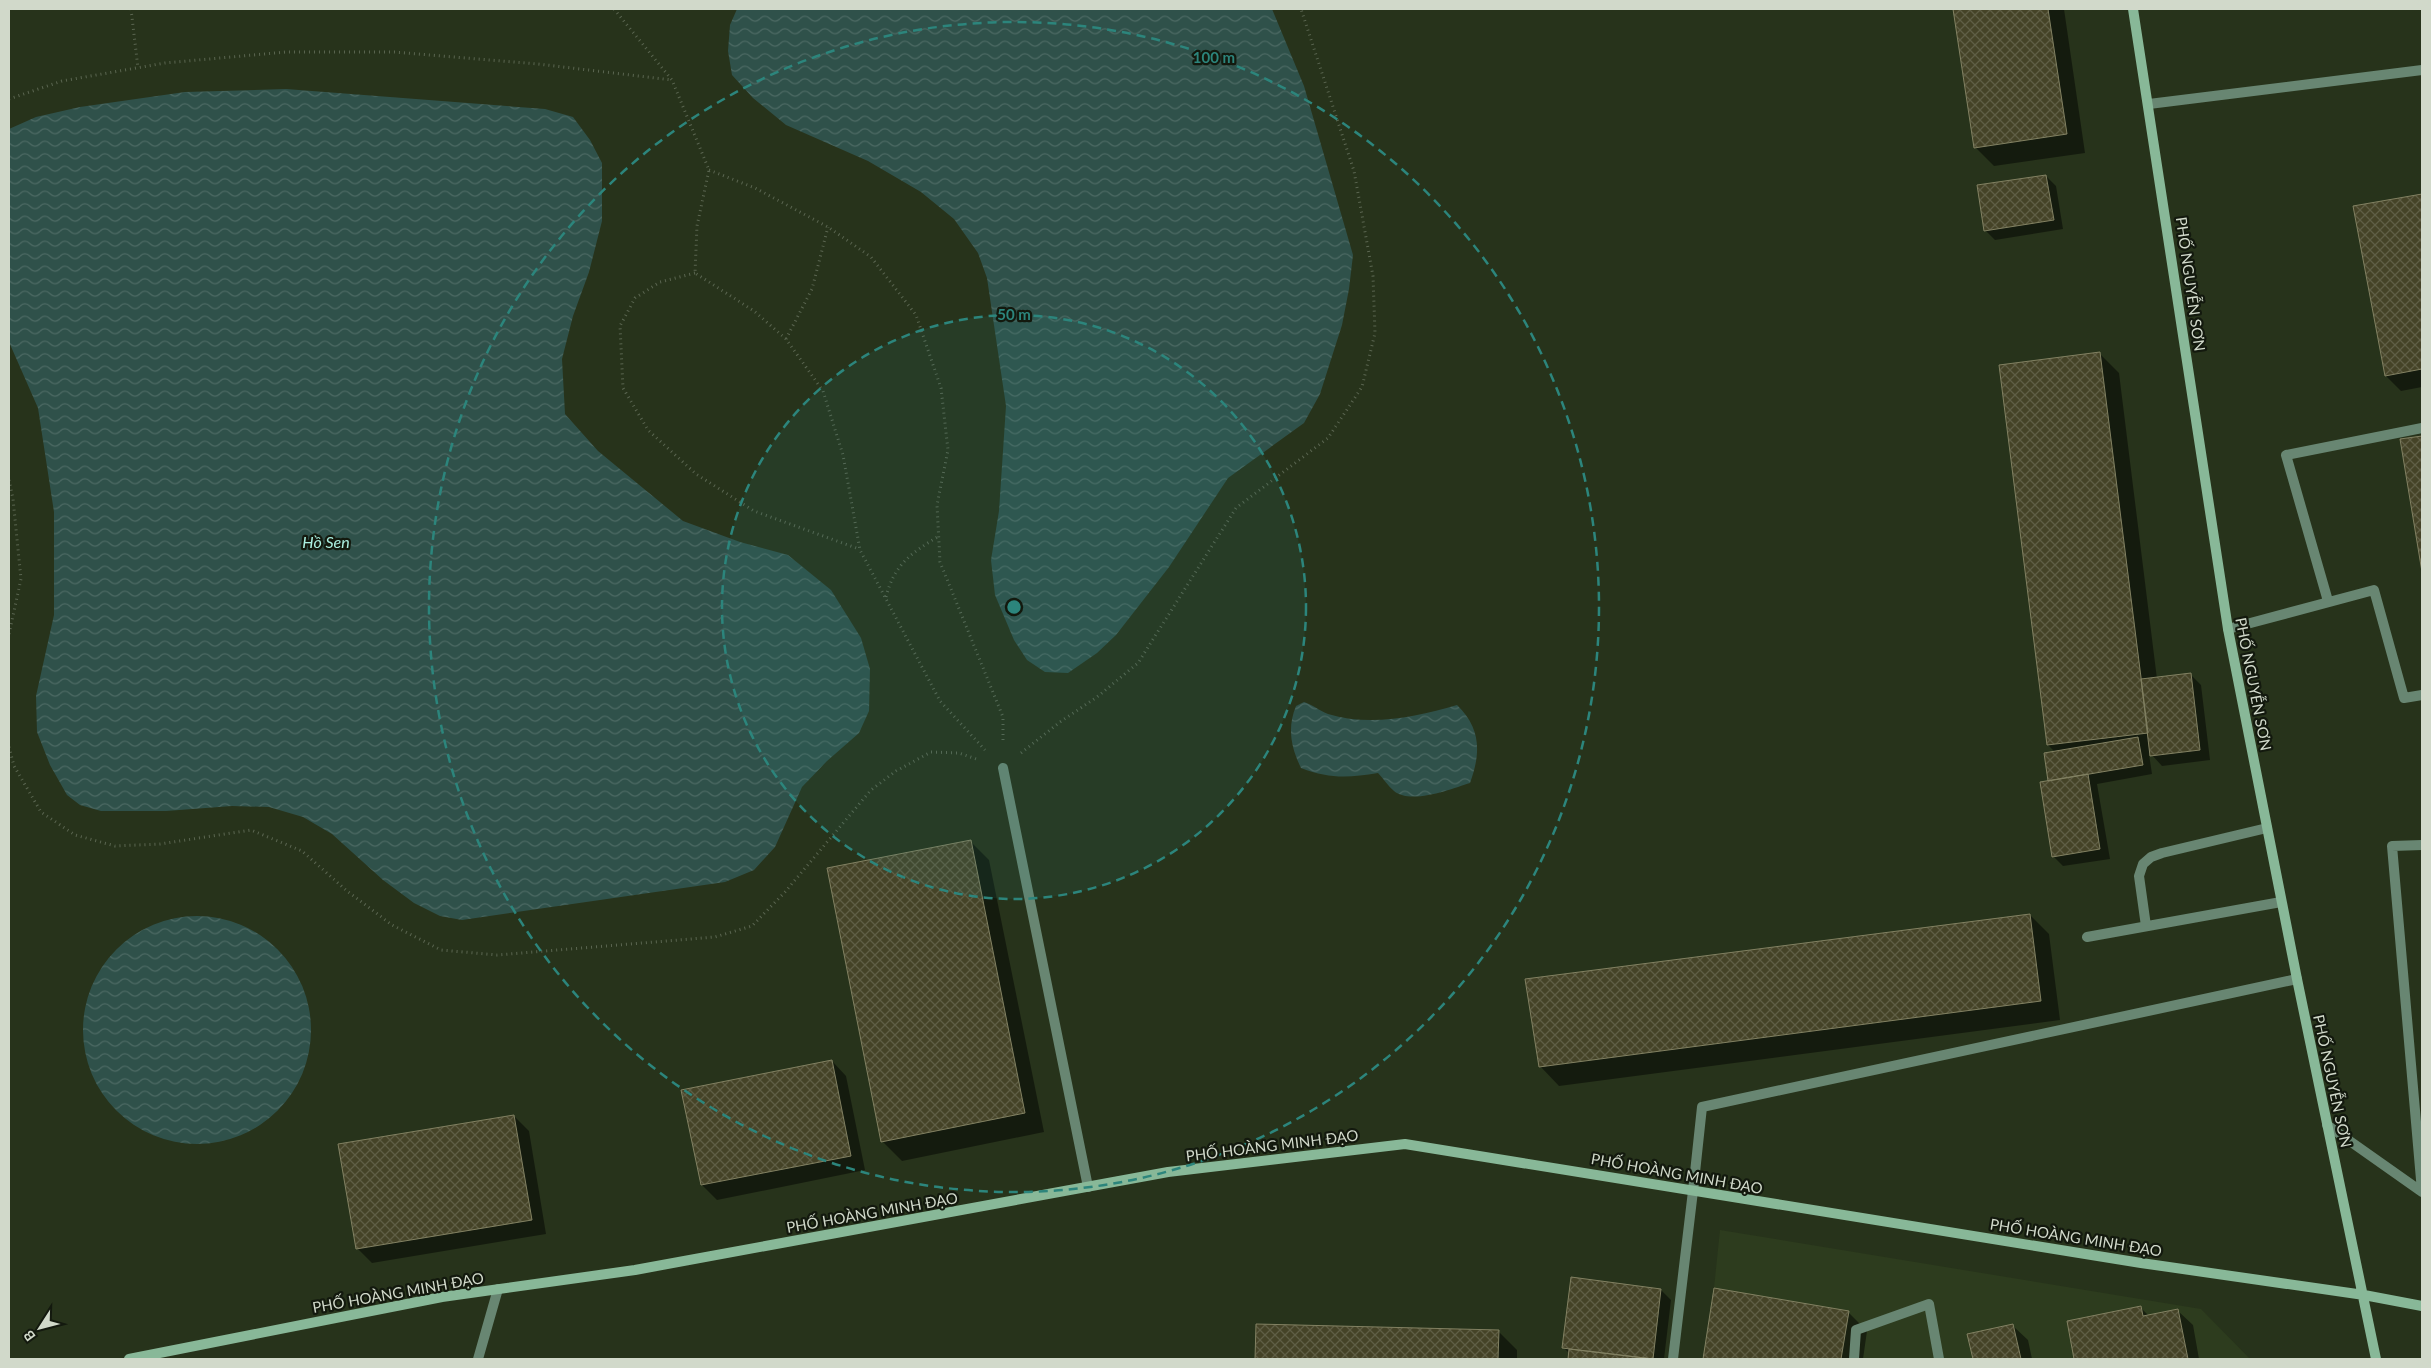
<svg xmlns="http://www.w3.org/2000/svg" width="2431" height="1368" viewBox="0 0 2431 1368" font-family="Lato,sans-serif">
	<defs>
		<pattern id="water-waves" width="16" height="10" patternUnits="userSpaceOnUse" patternTransform="scale(1.25)"><rect width="16" height="10" fill="#2f514a"/><path d="M0 5q4-4 8 0t8 0" fill="none" stroke="#4c6963"/></pattern>
		<pattern id="building-cross-hatch" width="8" height="8" patternUnits="userSpaceOnUse" patternTransform="scale(1.25)"><rect width="8" height="8" fill="#454327"/><path d="M0 0l8 8M0 8l8-8" fill="none" stroke="#5f5e45"/></pattern>
	</defs>
	<rect width="100%" height="100%" fill="#27331b"/>
	<!-- built -->
	<path fill="#2d3c1e" d="M1720,1230l481,79 49,50h-547l11,-71z"/>
	<!-- water -->
	<path fill="url(#water-waves)" d="M737,9h535l32,77 49,169 -4,34 -7,36 -22,69 -16,29 -76,55 -59,89 -53,68 -19,18 -29,20 -23,-1 -18,-12 -13,-20 -19,-45 -4,-35 8,-49 7,-105 -19,-128 -9,-25 -24,-34 -33,-27 -53,-31 -82,-36 -33,-27 -21,-23 -4,-24 2,-26z
		M286,89l259,20 28,8 17,23 12,23v58l-13,51 -16,44 -11,43 3,55 33,37 85,70 57,21 48,13 43,35 30,48 9,31 -1,42 -10,22 -32,28 -25,26 -27,60 -21,23 -29,12 -263,38 -22,-4 -26,-13 -31,-23 -51,-46 -29,-17 -34,-10 -37,-1 -66,5h-65l-21,-6 -13,-10 -17,-30 -13,-33 -1,-36 18,-81v-103l-16,-104 -29,-66v-213l27,-12 44,-10 105,-15z
		M1304,702c9,3 16,9 24,12 42,13 88,3 129,-9 24,23 24,48 13,78 -19,6 -59,22 -76,8 -6,-5 -10,-12 -16,-18 -30,5 -48,6 -77,-5 -10,-21 -14,-40 -5,-62z
		M83 1030a114 114 0 1 1 228 0a114 114 0 1 1-228 0Z"/>
	<!-- shadow -->
	<path fill="#0007" d="M1955,9h109l21,144 -91,13 -19,-19z
		M2046,176l10,10 7,43 -68,11 -10,-10z
		M2422,195v192l-21,4 -15,-15 -31,-169z
		M2100,354l19,19 38,306 34,-4 10,10 9,75 -48,6 -11,-12h-2l3,20 -55,10 13,75 -47,7 -10,-10 -3,-74 5,-30 -7,-7z
		M2422,437v127l-20,-124z
		M970,841l19,19 55,272 -142,29 -20,-20z
		M2030,915l19,19 11,86 -501,66 -19,-20z
		M832,1061l14,15 19,94 -148,30 -15,-15z
		M514,1116l15,15 17,103 -174,29 -14,-14z
		M1661,1290l10,10 -7,59h-95l1,-5 -7,-7z
		M1715,1290l133,22 19,19 -4,28h-159z
		M2141,1308l8,8 29,-5 15,14 6,34h-124l-7,-37z
		M1257,1326l241,5 19,19v9h-260z
		M2013,1326l15,14 4,19h-58l-5,-24z"/>
	<!-- building -->
	<path fill="url(#building-cross-hatch)" stroke="#828162" d="M1953,9h95l19,125 -93,14z
		M2046,175l8,45 -70,11 -7,-46z
		M2422,194v175l-37,7 -32,-170z
		M2100,352l48,381 -101,12 -48,-380z
		M2422,436v136l-22,-133z
		M2191,673l9,77 -50,6 -9,-77z
		M2138,737l5,28 -95,16 -4,-28z
		M2088,774l12,75 -48,8 -12,-75z
		M971,840l54,273 -144,29 -54,-274z
		M2030,914l11,87 -502,66 -14,-88z
		M832,1060l19,96 -150,29 -20,-95z
		M514,1115l18,105 -176,29 -18,-105z
		M1571,1277l90,12 -8,70 -91,-11z
		M1714,1288l135,23 -8,48h-138z
		M2141,1306l2,10 35,-7 10,50h-114l-7,-38z
		M1256,1324l243,6 -1,29h-243z
		M2013,1324l8,35h-48l-6,-25z
		M1569,1349l84,10h1h-86z"/>
	<g fill="none" stroke-linecap="round" stroke-linejoin="round">
		<!-- path -->
		<path stroke="#5b6651" stroke-width="3" stroke-dasharray="1 4" stroke-linecap="butt" d="M131,9l7,59
			M614,9l58,71 37,90 -12,56 -2,47 59,38 32,28 37,52 20,64 17,95 80,151 45,49
			M9,99l53,-18 103,-18 121,-11h108l144,12 134,16
			M709,170l46,18 73,39 43,30 45,58 25,73 7,62 -11,55 3,57 63,155v26
			M695,273l-35,9 -25,16 -15,28 3,62 25,42 48,44 58,37 105,38
			M786,339l26,-50 16,-62
			M9,480l4,19 8,80 -12,55
			M886,597c8,-32 25,-44 53,-61
			M9,747l5,19 27,46 34,23 40,11 45,-2 91,-14 51,21 45,40 45,34 49,25 56,5 218,-18 37,-11 33,-34 86,-102 25,-19 35,-19 28,1 20,7
			M1021,753l39,-31 37,-25 41,-34 98,-155 92,-70 34,-51 13,-54 -2,-57 -19,-105 -53,-162"/>
		<!-- lane -->
		<path stroke="#688672" stroke-width="10" d="M2149,104l273,-34
			M2328,601l-42,-146 136,-27
			M2228,629l146,-39 30,108 18,-3
			M2422,845l-30,1 30,345
			M2146,926l-7,-50 4,-12 8,-7 11,-4 105,-25
			M2087,937l194,-35
			M2327,1125l95,67
			M1693,1191l9,-84 595,-128
			M1854,1359l2,-29 73,-26 10,55"/>
		<!-- street -->
		<path stroke="#688672" stroke-width="10" d="M1003,768l85,419
			M478,1359l20,-70
			M1673,1359l20,-168"/>
		<!-- secondary -->
		<path stroke="#88b898" stroke-width="10" d="M2133,9l95,620 69,350 79,380
			M129,1359l313,-62 193,-27 533,-98 237,-28 736,119 223,32 58,11"/>
	</g>
	<!-- distance rings -->
	<circle cx="1014" cy="607" r="292" fill="#2c857c" fill-opacity=".12"/>
	<g fill="none" stroke="#2c857c" stroke-width="2.5" stroke-dasharray="9 6">
		<circle cx="1014" cy="607" r="292"/>
		<circle cx="1014" cy="607" r="585"/>
	</g>
	<g text-anchor="middle" dominant-baseline="central" stroke-width="4.5" stroke-linejoin="round" paint-order="stroke">
		<!-- street labels -->
		<g font-size="15" fill="#d1d9ca" stroke="#13190e">
			<text transform="translate(2191 284) rotate(82)">PHỐ NGUYỄN SƠN</text>
			<text transform="translate(2254 684) rotate(79)">PHỐ NGUYỄN SƠN</text>
			<text transform="translate(2333 1081) rotate(78)">PHỐ NGUYỄN SƠN</text>
			<text transform="translate(1272 1145) rotate(-7)">PHỐ HOÀNG MINH ĐẠO</text>
			<text transform="translate(1677 1173) rotate(10)">PHỐ HOÀNG MINH ĐẠO</text>
			<text transform="translate(872 1212) rotate(-10)">PHỐ HOÀNG MINH ĐẠO</text>
			<text transform="translate(2076 1237) rotate(9)">PHỐ HOÀNG MINH ĐẠO</text>
			<text transform="translate(398 1292) rotate(-10)">PHỐ HOÀNG MINH ĐẠO</text>
		</g>
		<!-- water labels -->
		<g font-size="16" font-style="italic" fill="#abf0e1" stroke="#13190e">
			<text x="326" y="541">Hồ Sen</text>
		</g>
	</g>
	<circle cx="1014" cy="607" r="8" fill="#2c857c" stroke="#13190e" stroke-width="2.5"/>
	<g font-size="15" text-anchor="middle" font-weight="bold" fill="#2c857c" stroke="#13190e" stroke-width="4.5" stroke-linejoin="round" paint-order="stroke">
		<text x="1214" y="63">100 m</text>
		<text x="1014" y="320">50 m</text>
	</g>
	<!-- border -->
	<rect width="2431" height="1368" fill="none" stroke="#d1d9ca" stroke-width="20"/>
	<!-- north arrow -->
	<g transform="translate(40 1328) rotate(234)" stroke="#13190e" stroke-width="4" paint-order="stroke">
	<path d="M0-4L9 19L0 12L-9 19Z" fill="#d1d9ca"/>
	<text y="-8" font-size="14" font-weight="bold" text-anchor="middle" fill="#d1d9ca">B</text>
	</g>
</svg>
